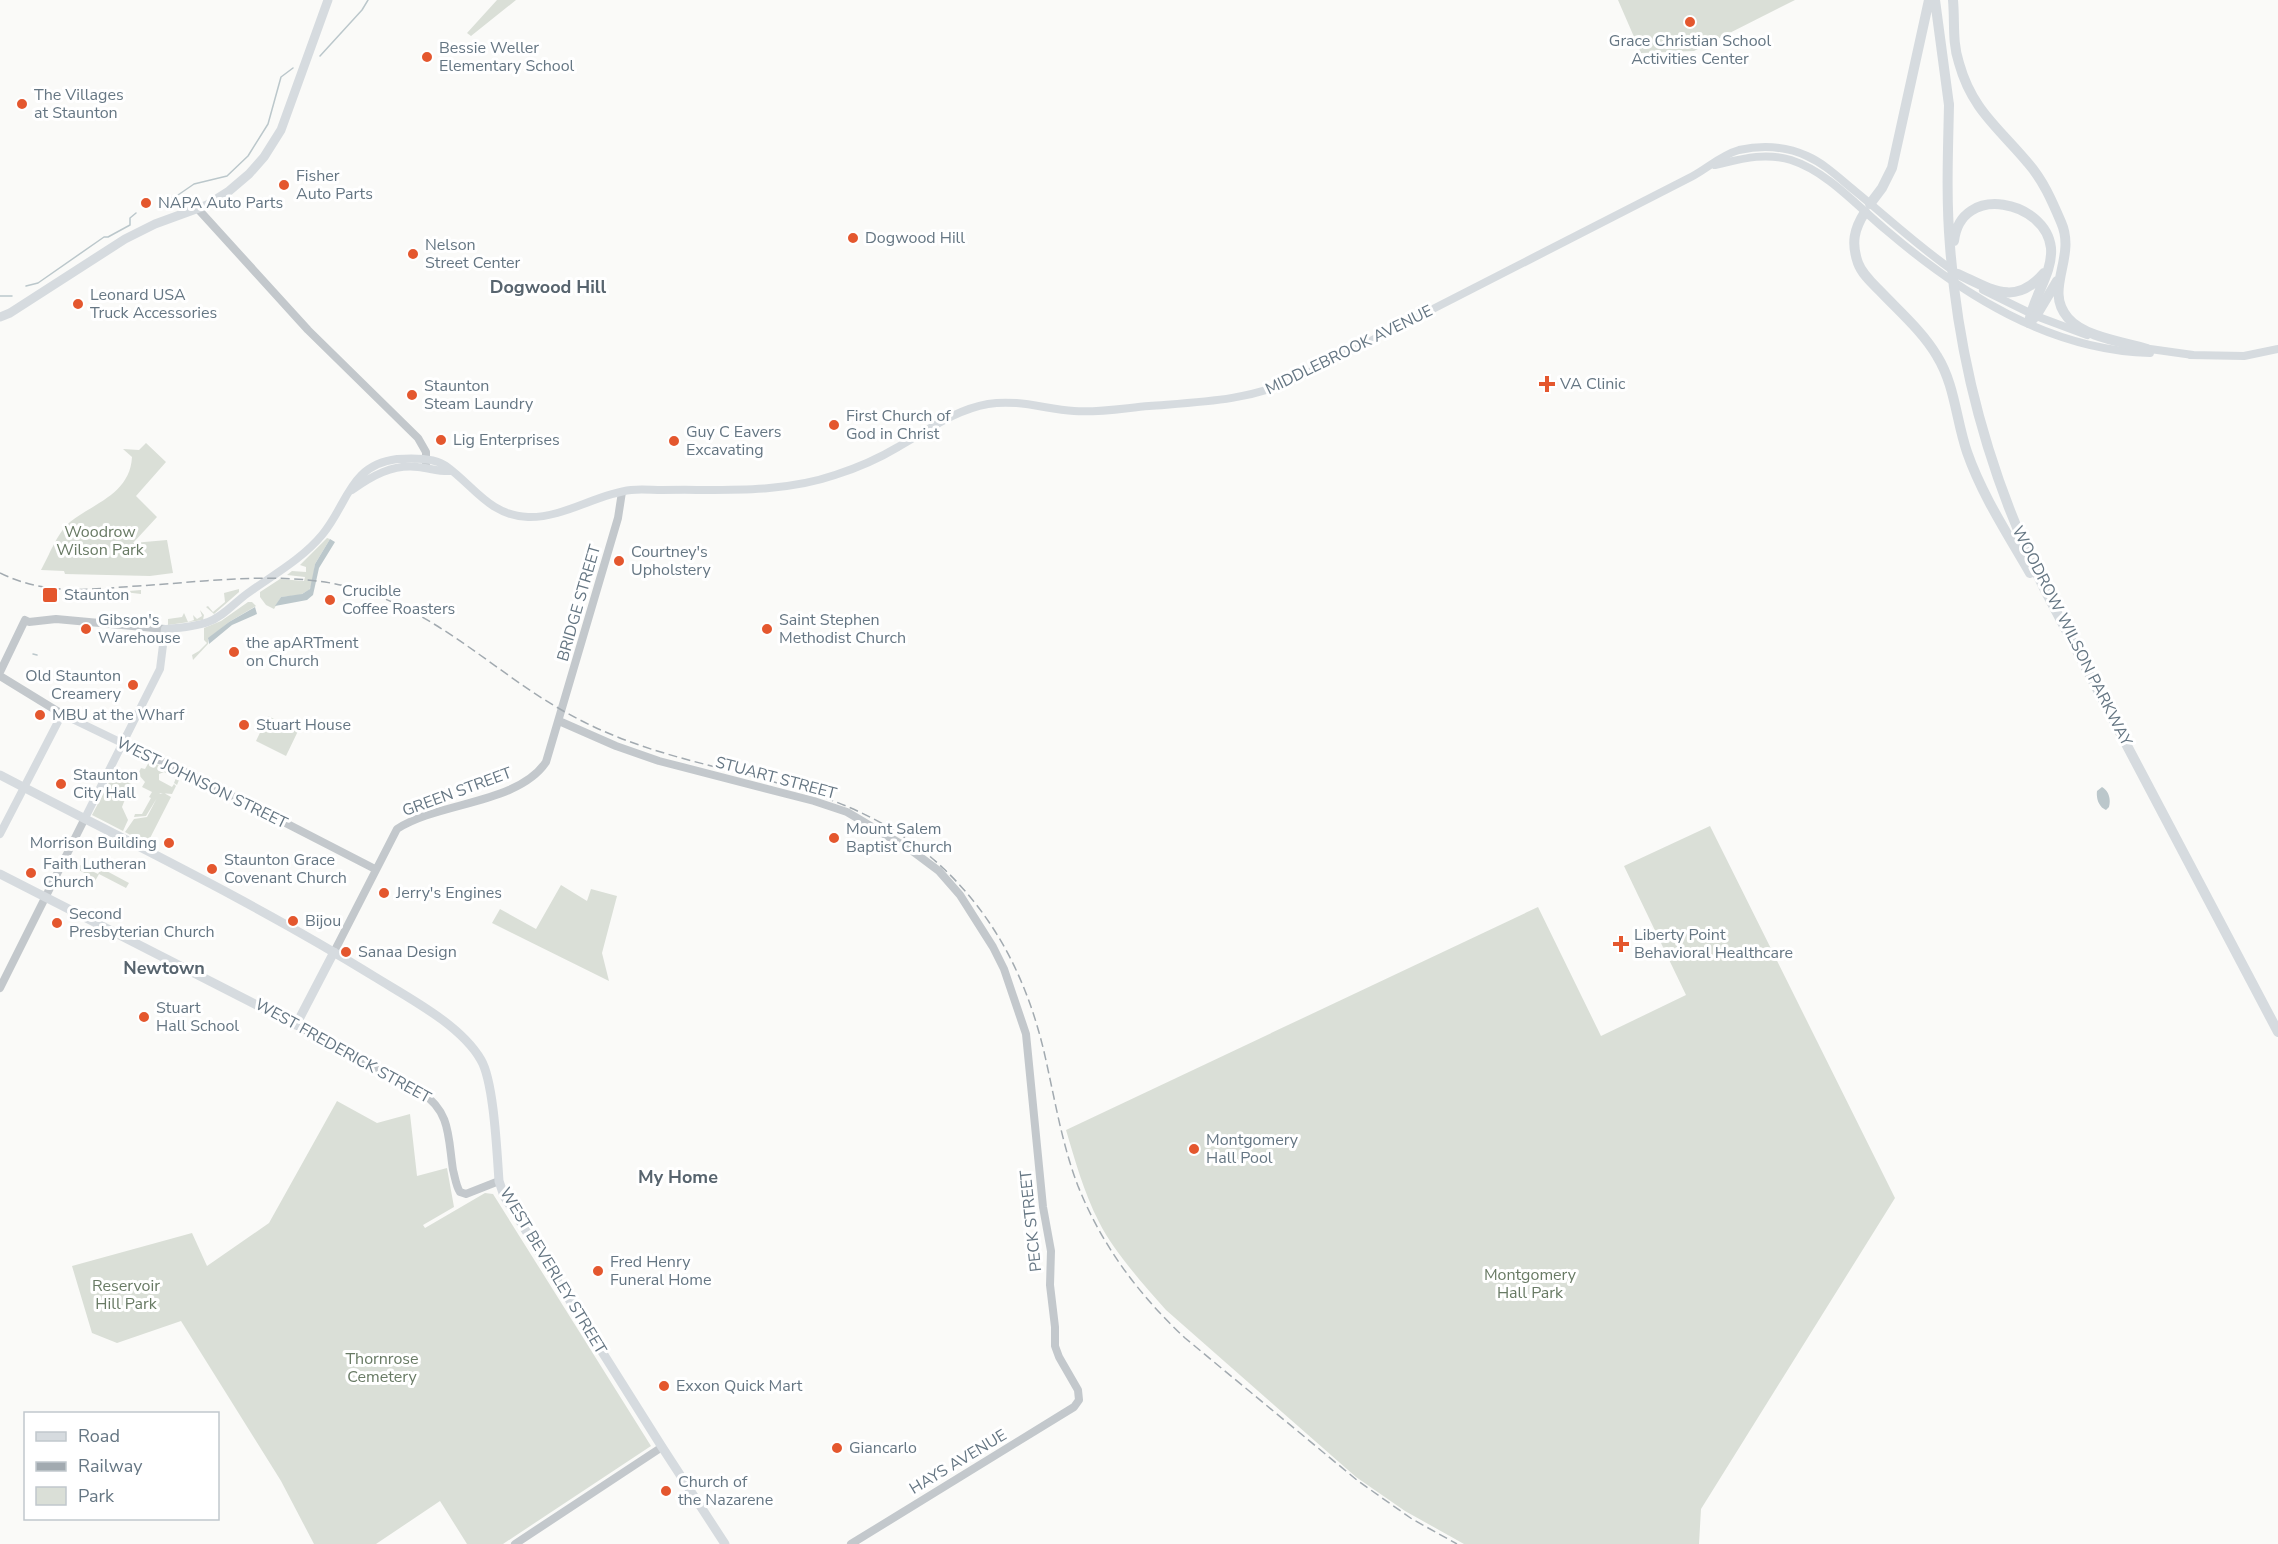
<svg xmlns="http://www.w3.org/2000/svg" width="2278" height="1544" viewBox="0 0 2278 1544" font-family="'Nunito Sans',sans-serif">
	<rect width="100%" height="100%" fill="#fafaf8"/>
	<!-- green -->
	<path fill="#dadfd7" d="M497,0h19l-45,36 -4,-3z
		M1618,0h177l-101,51 -53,2z
		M146,443l20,19 -30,34 21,21 -24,26 34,-3 6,33 -23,3 -85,-2 -1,-3 -23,-1c8,-14 16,-37 29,-48 24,-19 60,-28 62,-65l-9,-8 16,1z
		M327,538l3,1 -15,25 -3,21 -3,5 -9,5 -19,2 -7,12 -8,-4 -6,-8v-5l20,-13 24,2 1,-4 -18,-2 5,-4 14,1v-5l-6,-2z
		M239,589v3l-25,22 -8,-7 2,-1 5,6 12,-10 -1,-9z
		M141,590v4l-17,-2 -1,4h-4v2l-26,-1 1,-3z
		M248,602h4l4,4 -27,16 -21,17v5l-15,16 -1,-5 7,-4 8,-8 -3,-3v-12l17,-7z
		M200,610l4,5 -1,5 -35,5v-6l14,-2 2,-4 4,9 6,-2 -1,-5 4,4 5,-3z
		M268,716l30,15 -12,25 -30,-15z
		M149,762l16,5 -1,3 2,-2 15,7 -4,10 -3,-2 2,-5 -12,-6 -5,2v6l13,7 2,-3 2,2 -4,8 -12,-1 -14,23 -12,1 1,-3h7l9,-16 -2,-1 3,-5 -10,-5 3,-5 -7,-8 3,-6 4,1z
		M113,775l18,9 -9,23 6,13 -5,11 -31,-16z
		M164,793l7,4 -24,47 -22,-12 9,-13 13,-2 12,-23z
		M1710,826l185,372 -194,311 -2,35h-235l-59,-33 -49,-34 -190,-167c-22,-25 -52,-58 -67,-88 -15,-29 -24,-62 -33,-92l472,-223 63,129 85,-41 -62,-129z
		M74,862l24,12 3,-6 28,15 -3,5 -27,-14 -5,9v-5l-21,-11z
		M561,885l26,16 4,-12 26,7 -15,57 7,28 -117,-58 8,-14 36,20z
		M337,1101l40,22 33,-9 7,62 30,-8 7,39 -31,18 2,3 60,-35 8,1 158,252 -148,98h-36l-27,-43 -64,43h-62l-33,-63 -100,-160 -64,22 -25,-10 -20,-67 120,-33 15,33 62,-43z"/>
	<!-- water -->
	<path fill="#bbc7cb" d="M330,539l5,3 -16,26 -6,27 -6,5 -32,6 6,-9 21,-3 8,-5 5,-25z
		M255,607l2,7 -25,11 -23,19 -1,-6 21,-16z
		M2102,787c7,4 9,12 7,20l-3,3c-7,-3 -10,-11 -9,-19z"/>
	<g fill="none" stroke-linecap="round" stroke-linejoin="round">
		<!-- stream -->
		<path stroke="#bbc7cb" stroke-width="1.5" d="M320,56l42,-46 6,-10
			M171,198l7,-3 16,-11 33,-8 21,-20 20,-32 13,-47 12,-9
			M26,286l12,-3 66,-46h4l22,-12v-7l6,-5
			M0,296h12
			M33,654l4,1"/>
		<!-- tertiary -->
		<path stroke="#c3c8cc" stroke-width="8" d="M198,209l110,121 110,108 8,14v12
			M0,672l25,-52 4,2 27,-3 109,10
			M0,676l62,38
			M559,721l57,25 43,15 155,40 33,11 64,38 28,21 21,24 33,52 11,22 22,65 17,173 8,44 -1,34 5,42v19l4,11 19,33 1,10 -5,7 -223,137
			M122,743l70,32 183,94
			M334,952l63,-123c41,-27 121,-25 149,-67l72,-244 4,-26
			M0,988l85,-170
			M296,1025l126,68c29,19 26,45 31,77 2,7 3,16 7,22l6,2 33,-13
			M515,1544l147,-97"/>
		<!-- secondary -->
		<path stroke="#d6dbdf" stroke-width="8" d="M1715,165c26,-6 49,-13 76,-5 37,12 66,46 95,70 75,64 163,120 264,123
			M1983,290l53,26 51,19
			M2143,348l50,7
			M2190,355l54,1 34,-7
			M352,490c20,-14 40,-26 66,-23 11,1 22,5 33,4
			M85,818l75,-149 5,-40c14,-1 30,-2 43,-7 15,-5 27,-20 40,-29 25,-18 54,-34 74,-58 26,-31 27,-70 75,-76 14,-1 37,-2 49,7 28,20 44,50 82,51 36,1 68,-23 103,-27 10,-1 21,0 31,0 58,-1 118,4 173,-15 22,-7 43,-16 63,-28 29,-16 56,-37 90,-43 30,-5 57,5 86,7 24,2 51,-3 75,-5 51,-4 99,-5 147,-27l395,-202c17,-9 30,-22 48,-27 23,-5 46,-4 68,6 18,8 32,22 48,35 33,27 64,56 100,81
			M0,834l62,-120 60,29"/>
		<!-- primary -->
		<path stroke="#d6dbdf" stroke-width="9" d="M0,317l10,-4 115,-74 30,-15 52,-19 22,-14 20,-17 15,-17 17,-27 47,-130
			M0,775c126,66 254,127 375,202 34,21 86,48 106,83 13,22 16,94 18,121l5,15 158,251 63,97
			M0,874l296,151 38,-73"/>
		<!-- trunk -->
		<path stroke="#d6dbdf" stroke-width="10" d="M1949,105c-1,47 -3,94 1,141 9,122 42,237 96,346l232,440
			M1865,212c-11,17 -14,31 -7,51 4,11 14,20 22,28 20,21 43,41 57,65 18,29 19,64 30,96 15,43 40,81 63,121
			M1954,241c7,-59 92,-40 97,7 2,26 -19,50 -22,75
			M1958,274c33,15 57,33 86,-1"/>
		<!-- motorway -->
		<path stroke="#d6dbdf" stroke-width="10" d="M1935,0l14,105
			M1953,0c2,22 -1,42 6,63 13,47 40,65 69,100 15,17 24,38 33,59 16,36 -18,67 7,96 16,19 56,24 79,31
			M1870,204l12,-16 10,-20 37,-168
			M2029,323l7,-7 21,-35"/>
		<!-- rail -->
		<path stroke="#a2aab0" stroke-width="1.5" stroke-dasharray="9 4.5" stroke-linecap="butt" d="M0,573c47,23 88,16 138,13 62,-4 125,-13 187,-4 110,18 166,94 259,140 121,61 254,47 359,146 57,54 88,121 104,197 9,41 16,82 31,121 24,60 61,109 107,152l173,143 54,38 45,25"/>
	</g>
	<!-- markers -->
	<g fill="#e4572e" stroke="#fff" stroke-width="2">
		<circle cx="1690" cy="22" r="6"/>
		<circle cx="427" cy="57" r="6"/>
		<circle cx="22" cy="104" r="6"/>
		<circle cx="284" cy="185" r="6"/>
		<circle cx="146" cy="203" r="6"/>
		<circle cx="853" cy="238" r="6"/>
		<circle cx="413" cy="254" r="6"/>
		<circle cx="78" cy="304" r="6"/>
		<path d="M1544 375h6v6h6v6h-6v6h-6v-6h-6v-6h6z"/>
		<circle cx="412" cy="395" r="6"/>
		<circle cx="834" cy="425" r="6"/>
		<circle cx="441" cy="440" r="6"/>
		<circle cx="674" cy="441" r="6"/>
		<circle cx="619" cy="561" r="6"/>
		<rect x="42" y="587" width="16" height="16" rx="3"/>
		<circle cx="330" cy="600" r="6"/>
		<circle cx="86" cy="629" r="6"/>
		<circle cx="767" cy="629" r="6"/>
		<circle cx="234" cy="652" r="6"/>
		<circle cx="133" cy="685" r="6"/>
		<circle cx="40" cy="715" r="6"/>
		<circle cx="244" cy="725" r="6"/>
		<circle cx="61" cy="784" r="6"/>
		<circle cx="834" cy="838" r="6"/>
		<circle cx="169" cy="843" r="6"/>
		<circle cx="212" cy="869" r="6"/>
		<circle cx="31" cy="873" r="6"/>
		<circle cx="384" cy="893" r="6"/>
		<circle cx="293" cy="921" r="6"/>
		<circle cx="57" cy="923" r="6"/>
		<path d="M1618 935h6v6h6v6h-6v6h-6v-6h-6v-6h6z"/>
		<circle cx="346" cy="952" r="6"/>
		<circle cx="144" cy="1017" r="6"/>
		<circle cx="1194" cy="1149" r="6"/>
		<circle cx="598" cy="1271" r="6"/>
		<circle cx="664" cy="1386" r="6"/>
		<circle cx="837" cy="1448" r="6"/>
		<circle cx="666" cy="1491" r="6"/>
	</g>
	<g text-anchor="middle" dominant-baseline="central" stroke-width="6" stroke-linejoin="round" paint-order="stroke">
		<!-- poi labels -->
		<g font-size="16" fill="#657683" stroke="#fff" text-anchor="start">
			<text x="1690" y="41" text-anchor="middle">Grace Christian School<tspan x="1690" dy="18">Activities Center</tspan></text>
			<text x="439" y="48">Bessie Weller<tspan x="439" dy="18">Elementary School</tspan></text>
			<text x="34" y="95">The Villages<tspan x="34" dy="18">at Staunton</tspan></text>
			<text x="296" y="176">Fisher<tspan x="296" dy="18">Auto Parts</tspan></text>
			<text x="158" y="203">NAPA Auto Parts</text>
			<text x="865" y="238">Dogwood Hill</text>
			<text x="425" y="245">Nelson<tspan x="425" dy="18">Street Center</tspan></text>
			<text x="90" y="295">Leonard USA<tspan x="90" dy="18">Truck Accessories</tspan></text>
			<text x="1560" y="384">VA Clinic</text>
			<text x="424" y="386">Staunton<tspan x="424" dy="18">Steam Laundry</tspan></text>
			<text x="846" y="416">First Church of<tspan x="846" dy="18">God in Christ</tspan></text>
			<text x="686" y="432">Guy C Eavers<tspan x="686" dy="18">Excavating</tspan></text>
			<text x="453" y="440">Lig Enterprises</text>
			<text x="631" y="552">Courtney's<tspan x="631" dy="18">Upholstery</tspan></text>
			<text x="342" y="591">Crucible<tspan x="342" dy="18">Coffee Roasters</tspan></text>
			<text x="64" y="595">Staunton</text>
			<text x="98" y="620">Gibson's<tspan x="98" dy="18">Warehouse</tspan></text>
			<text x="779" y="620">Saint Stephen<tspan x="779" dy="18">Methodist Church</tspan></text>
			<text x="246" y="643">the apARTment<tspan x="246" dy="18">on Church</tspan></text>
			<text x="121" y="676" text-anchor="end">Old Staunton<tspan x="121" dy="18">Creamery</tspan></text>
			<text x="52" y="715">MBU at the Wharf</text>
			<text x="256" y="725">Stuart House</text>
			<text x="73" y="775">Staunton<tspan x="73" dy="18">City Hall</tspan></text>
			<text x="846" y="829">Mount Salem<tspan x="846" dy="18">Baptist Church</tspan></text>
			<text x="157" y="843" text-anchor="end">Morrison Building</text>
			<text x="224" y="860">Staunton Grace<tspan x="224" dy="18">Covenant Church</tspan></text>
			<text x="43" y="864">Faith Lutheran<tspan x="43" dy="18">Church</tspan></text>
			<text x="396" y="893">Jerry's Engines</text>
			<text x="69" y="914">Second<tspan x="69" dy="18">Presbyterian Church</tspan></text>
			<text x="305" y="921">Bijou</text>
			<text x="1634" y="935">Liberty Point<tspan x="1634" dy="18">Behavioral Healthcare</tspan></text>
			<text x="358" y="952">Sanaa Design</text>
			<text x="156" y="1008">Stuart<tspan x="156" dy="18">Hall School</tspan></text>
			<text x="1206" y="1140">Montgomery<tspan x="1206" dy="18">Hall Pool</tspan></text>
			<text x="610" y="1262">Fred Henry<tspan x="610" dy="18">Funeral Home</tspan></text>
			<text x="676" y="1386">Exxon Quick Mart</text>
			<text x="849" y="1448">Giancarlo</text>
			<text x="678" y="1482">Church of<tspan x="678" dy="18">the Nazarene</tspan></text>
		</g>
		<!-- street labels -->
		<g font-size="16" fill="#657683" stroke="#fff">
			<text transform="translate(1349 350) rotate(-26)">MIDDLEBROOK AVENUE</text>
			<text transform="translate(579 603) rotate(-74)">BRIDGE STREET</text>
			<text transform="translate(2072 636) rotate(63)">WOODROW WILSON PARKWAY</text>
			<text transform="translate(776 778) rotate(15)">STUART STREET</text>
			<text transform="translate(202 783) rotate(26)">WEST JOHNSON STREET</text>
			<text transform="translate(457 792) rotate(-20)">GREEN STREET</text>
			<text transform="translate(343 1051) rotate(29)">WEST FREDERICK STREET</text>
			<text transform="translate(1031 1221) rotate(-96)">PECK STREET</text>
			<text transform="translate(553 1271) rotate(59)">WEST BEVERLEY STREET</text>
			<text transform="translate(958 1462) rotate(-31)">HAYS AVENUE</text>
		</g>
		<!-- park labels -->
		<g font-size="16" fill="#687a64" stroke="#fff">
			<text x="100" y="532">Woodrow<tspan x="100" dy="18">Wilson Park</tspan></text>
			<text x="1530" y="1275">Montgomery<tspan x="1530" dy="18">Hall Park</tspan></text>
			<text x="126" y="1286">Reservoir<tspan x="126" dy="18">Hill Park</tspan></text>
			<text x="382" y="1359">Thornrose<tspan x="382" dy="18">Cemetery</tspan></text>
		</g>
		<!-- neighbourhood labels -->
		<g font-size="18" font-weight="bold" fill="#57646e" stroke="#fff">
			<text x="548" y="287">Dogwood Hill</text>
			<text x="164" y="968">Newtown</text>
			<text x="678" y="1177">My Home</text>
		</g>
	</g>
	<!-- legend -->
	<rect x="24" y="1412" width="195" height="108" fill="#ffffff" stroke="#c1c8cd" stroke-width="1.5"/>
	<rect x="36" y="1432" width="30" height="9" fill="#d6dbdf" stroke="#c1c8cd" stroke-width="1.5"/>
	<text x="78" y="1442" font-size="18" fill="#657683">Road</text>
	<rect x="36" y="1462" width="30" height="9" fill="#a2aab0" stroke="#c1c8cd" stroke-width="1.5"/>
	<text x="78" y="1472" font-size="18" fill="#657683">Railway</text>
	<rect x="36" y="1487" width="30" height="18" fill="#dadfd7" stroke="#c1c8cd" stroke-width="1.5"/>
	<text x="78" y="1502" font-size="18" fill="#657683">Park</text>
</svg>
